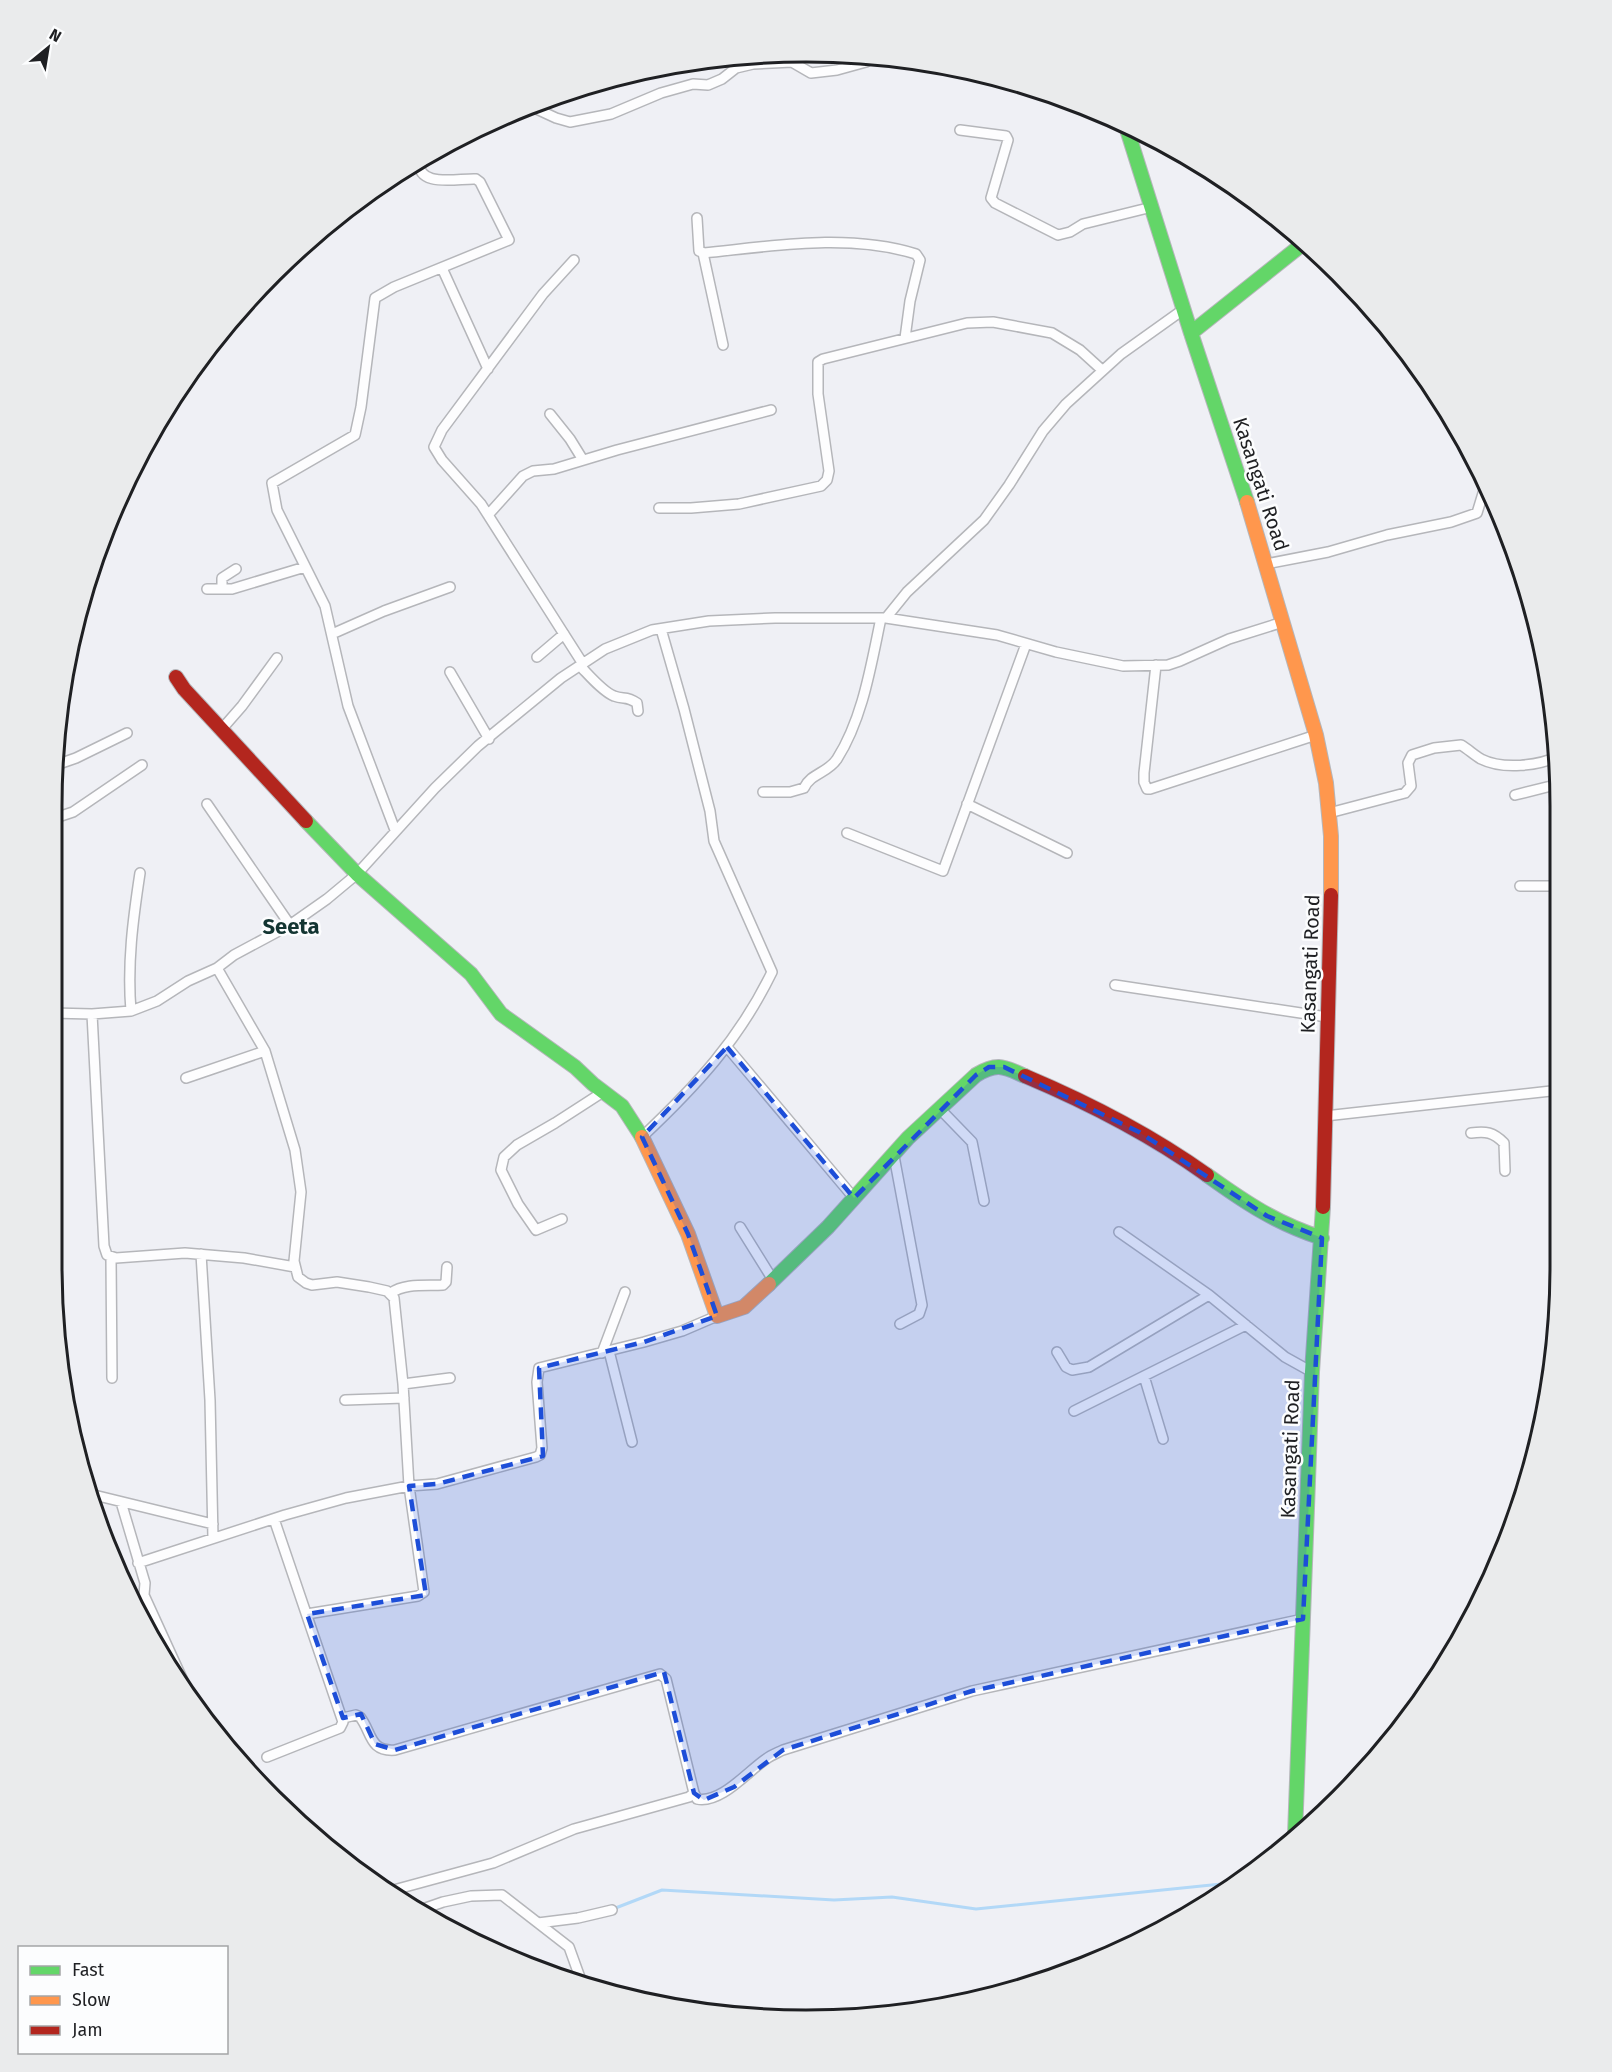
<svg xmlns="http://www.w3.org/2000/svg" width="1612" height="2072" viewBox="0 0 1612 2072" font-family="'Fira Sans',sans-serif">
	<rect width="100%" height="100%" fill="#eff0f5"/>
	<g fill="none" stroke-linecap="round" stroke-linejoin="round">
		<!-- stream -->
		<path stroke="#b2d8f7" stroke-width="3" d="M613,1909l49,-19 172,10 58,-3 84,12 255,-26"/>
		<!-- street casing -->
		<g stroke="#b5b6ba" stroke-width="12">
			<path id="street" d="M530,106l26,12 14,4 41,-8 50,-21 32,-9 15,1 14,-6 14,-11 17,-4 39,-2 19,11 26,-3 29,-8 9,-6
				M960,130l46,6 2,4 -17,58 4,5 63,32 12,-3 13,-8 69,-17
				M697,218l2,33 5,2c69,-7 144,-20 212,1l4,6 -10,41 -5,37
				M703,253l20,92
				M574,260l-31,34 -101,136 -8,17 8,13 39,44 102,160
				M442,268l46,101
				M550,414l20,25 13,21
				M659,508h32l48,-4 82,-18 6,-6 2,-9 -11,-77v-32l5,-3 144,-36 26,-1 59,11 28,17 22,20
				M488,515l35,-39 10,-5 21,-2 63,-19 154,-40
				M1266,564l62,-12 59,-17 64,-13 26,-9 7,-23 3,-2
				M207,589h25l73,-22
				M222,589v-11l14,-9
				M886,618l21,-26 77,-72 25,-35 34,-54 23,-27 55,-50 63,-45
				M332,634l52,-23 66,-24
				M537,657l27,-23
				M1156,665l-12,108v9l3,7h3l166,-54
				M580,666c8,8 23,26 34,30 10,4 12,-1 23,7l1,8
				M450,672l39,67
				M221,730l21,-24 35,-48
				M53,766l23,-8 51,-25
				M763,792h27l14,-4c7,-15 24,-15 33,-29 26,-41 34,-94 44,-141
				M1515,795l44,-11
				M207,804l83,121
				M967,804l100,49
				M1329,813l76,-20 6,-7 -3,-23 4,-8 22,-7 27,-3c7,4 13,10 20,14 22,11 57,7 78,-3
				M52,819l21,-7 69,-47
				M395,830l-47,-124 -23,-100 -48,-96 -5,-27 83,-48 6,-28 14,-109 19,-11 115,-47 -29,-58 -4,-3c-19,-1 -60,10 -57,-20
				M847,833l96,38 83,-227
				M1520,886h40
				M217,968l48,83 30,99 6,42 -7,69 4,16 8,6 6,2 25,-3 32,5 18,4 7,7 9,86 6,102 15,106 -6,4 -111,18
				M1115,985l212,32
				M131,1011c-4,-47 2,-92 9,-138
				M52,1013l40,1 39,-3 26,-10 31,-20 29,-13 17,-13 56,-30 37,-26 30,-25 78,-86 43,-42 83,-68 44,-29 47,-19 57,-9 66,-3h111l111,17 59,17 67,14 45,-1 12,-4 49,-22 54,-17
				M92,1014l12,232 3,9 9,3 69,-5 59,5 51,9
				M727,1047l127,151
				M186,1078l79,-27
				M940,1109l32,33 12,59
				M1325,1116l235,-26
				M1471,1133c15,-2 22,-1 33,10l1,28
				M642,1137c54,-51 97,-97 130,-165l-58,-131 -4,-30 -26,-102 -23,-80
				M894,1156l28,149 -3,9 -19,10
				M562,1219l-26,11 -18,-26 -17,-34 3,-13 13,-12 38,-22 48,-31
				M740,1227l33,53
				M1119,1232l90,63 76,62 27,15
				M201,1254l9,146 3,138
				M111,1258l1,120
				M391,1293c14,-10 35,-7 52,-8l3,-3 1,-15
				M609,1351l23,91
				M1057,1352l9,15 6,3 17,-3 120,-72
				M602,1353l23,-61
				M1144,1376l19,63
				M403,1384l47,-6
				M345,1400l59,-2
				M1074,1411l172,-86
				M90,1494l123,30
				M121,1502l24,81 -1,12 -7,13
				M138,1563l147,-48 61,-17 63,-12 28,-2 99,-27 4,-2 2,-7 -5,-66 2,-14 105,-26 38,-11 35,-15
				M144,1595l42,92
				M343,1718l13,-3 4,2c12,15 9,35 35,33l265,-76 6,5 28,114 3,6c24,5 51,-28 69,-40 5,-4 11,-6 17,-9l189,-59 331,-72
				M267,1757l73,-29 3,-6 -69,-203
				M390,1891l103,-28 81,-34 115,-32 5,-4
				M417,1911l26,-9 28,-6 31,-1 67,52 13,36
				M538,1923l40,-5 34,-8"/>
		</g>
		<!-- fast casing -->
		<g stroke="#b5b6ba" stroke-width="16">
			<path id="fast" d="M1125,123l66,210 56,169
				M1191,333l113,-90
				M306,821l51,53 114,100 30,40 74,53 18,17 29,22 20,31
				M1207,1175c39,28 69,48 115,63
				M769,1284l59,-57 80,-89 68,-63c22,-13 28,-8 49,1
				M1295,1835l17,-463 11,-165"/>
		</g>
		<!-- slow casing -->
		<g stroke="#b5b6ba" stroke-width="16">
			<path id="slow" d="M1247,502l69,233 10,48 5,53v59
				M642,1137l46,97 29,82 27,-9 25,-23"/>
		</g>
		<!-- jam casing -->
		<g stroke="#b5b6ba" stroke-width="16">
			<path id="jam" d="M176,677l8,12 122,132
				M1025,1076c64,27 126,59 182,99
				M1323,1207l8,-312"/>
		</g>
		<!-- street -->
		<use href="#street" stroke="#fdfdfe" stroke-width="9"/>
		<!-- fast -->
		<use href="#fast" stroke="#63d668" stroke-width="14"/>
		<!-- slow -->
		<use href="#slow" stroke="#ff974d" stroke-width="14"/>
		<!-- jam -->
		<use href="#jam" stroke="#b3261e" stroke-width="14"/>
	</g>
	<!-- marked area -->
	<path fill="#1d4ed8" fill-opacity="0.2" stroke="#1d4ed8" stroke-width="4.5" stroke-dasharray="12 8" stroke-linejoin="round" d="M727,1047l127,151 122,-123 13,-8h15l135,65 128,84 55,22 -19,381 -331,72 -189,59 -49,37 -30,13 -10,-7 -30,-121 -269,78 -20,-6 -14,-30 -18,4 -36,-104 119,-19 -17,-109 28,-2 106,-28 -4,-88 105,-26 73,-26 -29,-82 -46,-97z"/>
	<g text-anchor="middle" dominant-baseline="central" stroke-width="5" stroke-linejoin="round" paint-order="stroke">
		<!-- street labels -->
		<g font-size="20" fill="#1f2023" stroke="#fcfdfe">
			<text transform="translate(1261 484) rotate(72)">Kasangati Road</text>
			<text transform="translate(1310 964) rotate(-88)">Kasangati Road</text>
			<text transform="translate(1290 1449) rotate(-88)">Kasangati Road</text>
		</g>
		<!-- quarter labels -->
		<g font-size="22" font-weight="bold" fill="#133532" stroke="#fcfdfe">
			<text x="291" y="926">Seeta</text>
		</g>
	</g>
	<!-- crop -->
	<path d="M0 0H1612V2072H0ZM806 62H806A744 744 0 0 1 1550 806V1266A744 744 0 0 1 806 2010H806A744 744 0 0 1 62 1266V806A744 744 0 0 1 806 62Z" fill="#eaebec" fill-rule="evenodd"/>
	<path fill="none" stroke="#1f2023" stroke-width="3" d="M806 62H806A744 744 0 0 1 1550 806V1266A744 744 0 0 1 806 2010H806A744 744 0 0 1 62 1266V806A744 744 0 0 1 806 62Z"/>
	<!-- legend -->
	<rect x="18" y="1946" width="210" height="108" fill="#fcfdfe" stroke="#a4a5a6" stroke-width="1.5"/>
	<rect x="30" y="1966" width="30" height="9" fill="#63d668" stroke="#a4a5a6" stroke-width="1.5"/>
	<text x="72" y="1976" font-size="18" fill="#1f2023">Fast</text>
	<rect x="30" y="1996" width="30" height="9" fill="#ff974d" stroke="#a4a5a6" stroke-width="1.5"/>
	<text x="72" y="2006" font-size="18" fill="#1f2023">Slow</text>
	<rect x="30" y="2026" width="30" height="9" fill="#b3261e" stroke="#a4a5a6" stroke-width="1.5"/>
	<text x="72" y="2036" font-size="18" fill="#1f2023">Jam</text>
	<!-- north arrow -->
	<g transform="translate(48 48) rotate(30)" stroke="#fcfdfe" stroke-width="4.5" paint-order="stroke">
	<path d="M0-4.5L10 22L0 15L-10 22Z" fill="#1f2023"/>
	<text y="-9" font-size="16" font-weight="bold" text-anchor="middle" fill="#1f2023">N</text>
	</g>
</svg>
